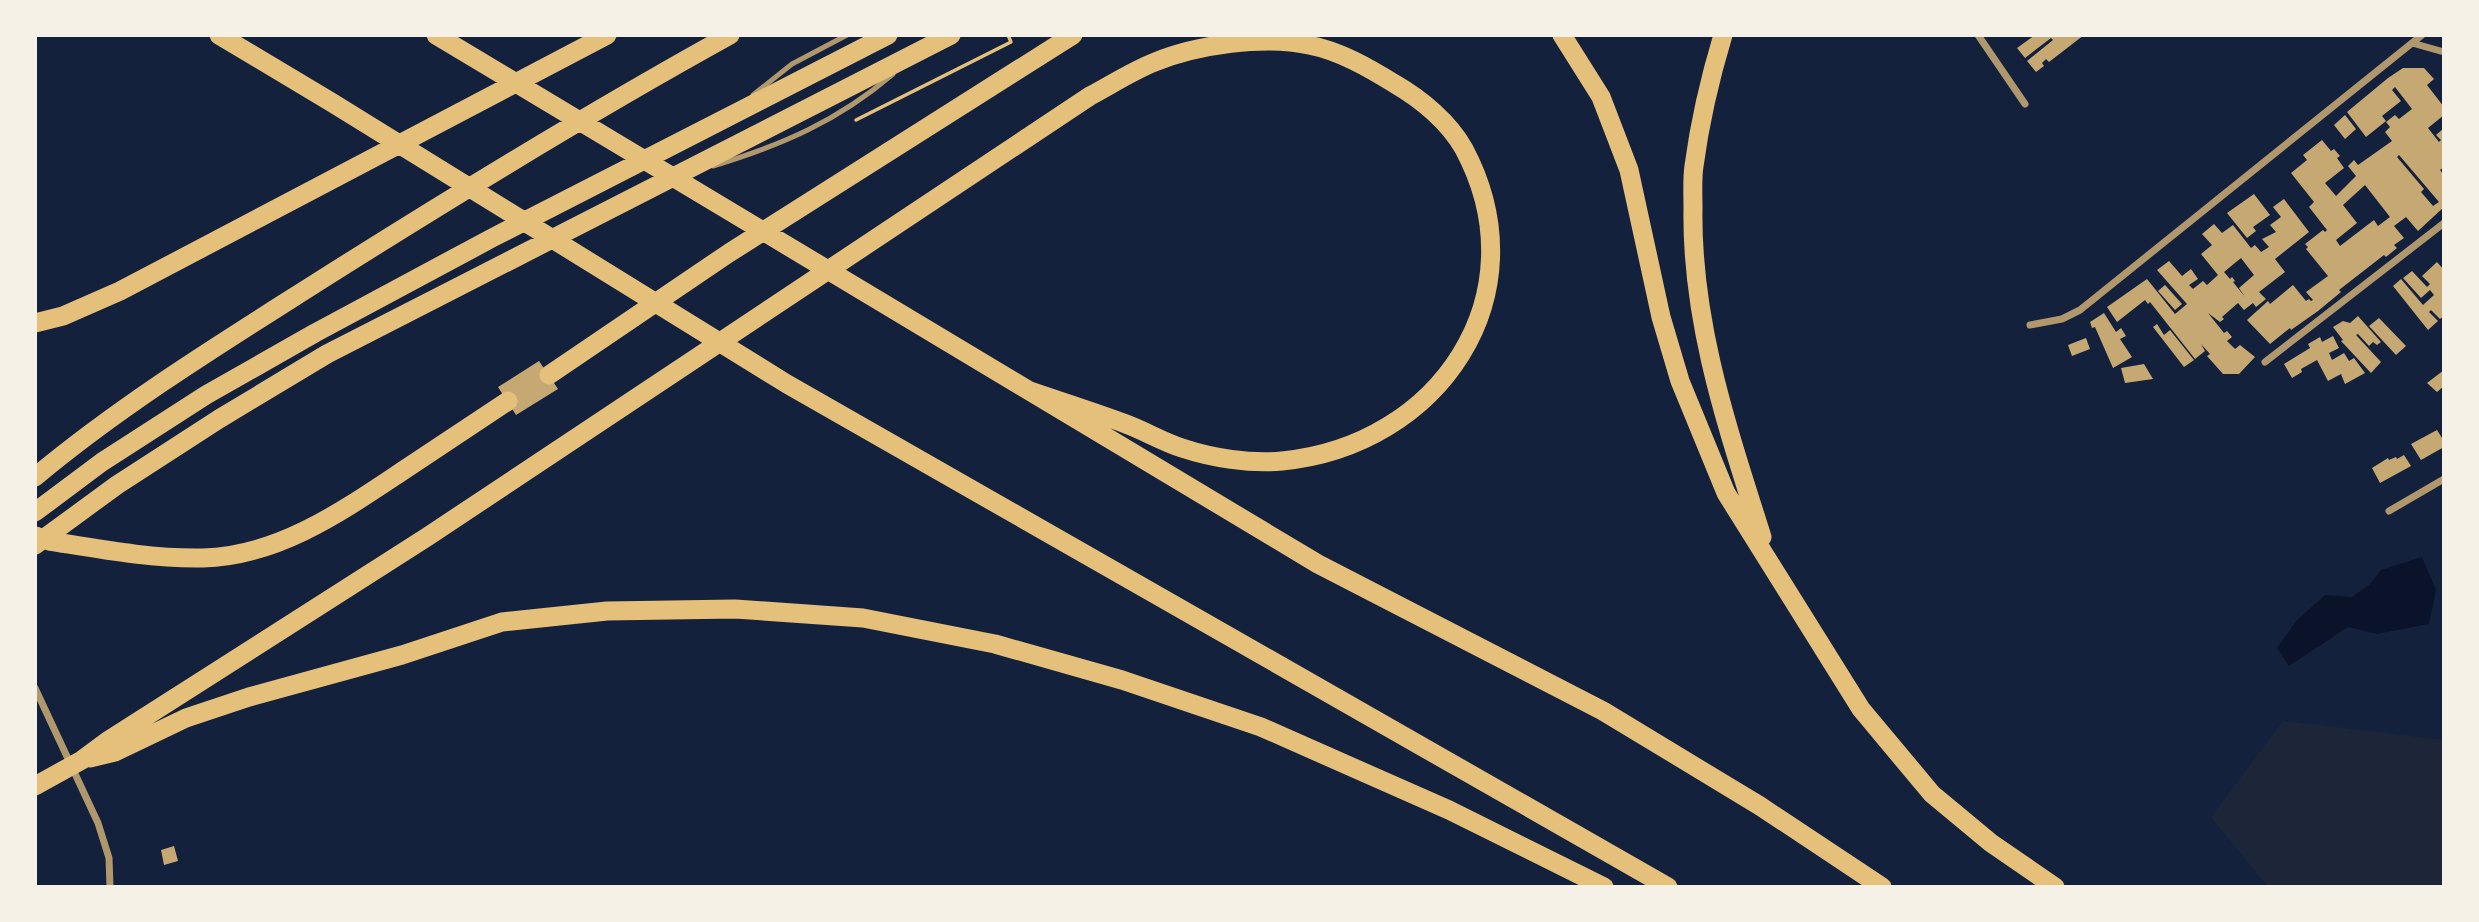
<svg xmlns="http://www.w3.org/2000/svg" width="2479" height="922" viewBox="0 0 2479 922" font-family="Ubuntu,sans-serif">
	<rect width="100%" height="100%" fill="#14213d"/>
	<!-- green -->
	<path fill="#1d2539" d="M2283,721l161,19v147h-176l-57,-70z"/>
	<!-- water -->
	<path fill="#0b132b" d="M2422,557l14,33 -7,34 -52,10 -29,-7 -59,39 -12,-18 20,-28 28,-25 27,2 18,-13 11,-14z"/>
	<!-- building -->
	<path fill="#c6a872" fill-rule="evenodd" d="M2035,35h49l-35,27 -3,-3 -4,4 2,3 -8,6 -9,-11 26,-21 -2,-2 -26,20 -8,-10z
		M2403,68h21l10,11 -7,6 17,22v8l-16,13 11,14 2,-2 -5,-5 8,-7v39l-4,3 4,5v32l-26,24 -12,-14 -12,9 10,12 -10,7 3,3 -11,9 -2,-2 -45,35 2,2 -23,19 -27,19 -1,-2 -20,16 -23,-24 21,-19 2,3 23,-19 13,16 3,-2 2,2 2,-1 -7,-8 22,-16 -22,-27 2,-2 -3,-3 18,-14 2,2 2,-2 -18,-23 5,-5 -23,-29 16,-13 -4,-5 19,-15 9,11 3,-2 6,7 -3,2 7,10 -19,15 11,13 20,-20 -8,-10 6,-6 4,5 34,-24 -7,-9 5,-5 -4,-5 9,-7 4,4 13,-10 -17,-22 -3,3 9,11 -19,15 4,5 -20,16 -19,-25 41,-34zM2399,155l40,47 -6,4 -12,-14 3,-3 -27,-32zM2365,185l25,32 -12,9 -4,-6 -34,26 -4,-6 21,-17 -14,-18z
		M2345,115l11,14 -11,10 -11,-14z
		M2254,194l16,21 -17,12 3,4 -9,7 -20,-25z
		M2284,199l25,33 -34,27 10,13 -26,20 7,7 -10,8 -3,-4 -9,7 -6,-7 -16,14 2,2 -4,3 -12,-9 16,20 3,-2 5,6 -5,4 8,8 5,-4 15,12 -16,17h-16l-16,-18 3,-2 -9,-10 4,7 -10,8 -45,-57 -2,2 -3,-4 -28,22 -10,-15 40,-28 28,35 12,-10 -30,-34 12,-9 13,15 9,-7 7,10 -9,6 4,4 10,-8 4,4 11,-10 -17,-21 11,-9 -10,-11 12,-10 8,9 11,-8 18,23 4,-3 6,7 8,-5 -7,-8 14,-7 -6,-7 11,-8 -8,-10zM2241,258l13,17 -15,13 6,9 -12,-15 2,-1 -3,-4 -2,2 -6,-7z
		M2437,262l7,8v46l-4,3 -9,-9 -2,2 9,9 -10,9 -35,-44 8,-7 22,26 11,-10 -4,-5 -9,8 -18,-20 9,-7 15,16 3,-3 -8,-8z
		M2165,285l17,19 -7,6 -17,-19z
		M2104,313l12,19 5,-4 5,8 -6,3 12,18 -19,11 -18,-41 -3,1 -2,-6z
		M2358,316l23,26 -4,3 -4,-3 -4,4 -11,-12 -2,1 25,27 -10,11 -30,-32 2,-1 -10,-13 10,-6 7,2z
		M2379,318l27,28 -10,9 -27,-29z
		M2157,324l7,11 6,-5 24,30 -10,7 -31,-40z
		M2333,336l6,12 -10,5 3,7 12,-7 5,8 5,-3 11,15 -20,11 -4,-10 -13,7 -11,-21 -16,9 1,3 -10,6 -8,-14 26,-16 -2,-4 12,-7 2,5z
		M2086,338l4,11 -18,7 -4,-11z
		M539,361l19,28 -42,26 -18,-28z
		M2144,364l9,15 -28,4 -4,-15z
		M2444,370v16l-7,6 -10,-9z
		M2437,430l7,11v6l-23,13 -10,-16z
		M2404,455l7,11 -31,17 -8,-15 16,-10 1,2 7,-3 1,2z
		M174,846l4,15 -14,4 -3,-15z"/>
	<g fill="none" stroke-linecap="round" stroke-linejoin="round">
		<!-- path -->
		<path stroke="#e5c07b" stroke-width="3.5" d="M856,120l155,-78 -3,-7"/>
		<!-- service -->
		<path stroke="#b1986c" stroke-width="5" d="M753,95l39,-31 55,-29
			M713,166c69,-21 125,-45 180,-92"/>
		<!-- minor -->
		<path stroke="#b1986c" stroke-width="7" d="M1978,35l47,69
			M2412,43l32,9
			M2030,325l32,-6 18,-9 342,-275
			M2265,362l179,-139
			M2389,511l55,-32
			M35,688l63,135 11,35 1,29"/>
		<!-- motorway -->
		<path stroke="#e5c07b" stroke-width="19" d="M219,35l112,67 456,282 881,503
			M436,35l882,529 285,147 157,95 122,81
			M1562,35l39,62 28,73 32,147 19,64 46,112 135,216 71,85 59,49 64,44
			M1723,35c-13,43 -23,86 -29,131 -2,13 -1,28 -1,42 -2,115 35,221 69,329
			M35,323l28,-7 57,-25 487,-256
			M549,375l180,-122 344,-218
			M35,477c90,-75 190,-136 289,-199 133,-84 268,-167 406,-243
			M35,512l67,-50 104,-67 109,-62 177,-95 396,-203
			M36,536l13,5c50,8 102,18 154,17 75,-2 138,-46 198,-86 35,-23 71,-47 107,-71
			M35,545l82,-60 102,-66 108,-65 624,-319
			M90,758l25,-6 71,-34 63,-21 153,-42 100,-33 105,-11 128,-2 128,9 132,26 127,36 139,47 188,83 155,77
			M35,786l47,-26 27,-20 318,-203 663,-441c21,-11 42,-25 65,-34 41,-17 110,-27 154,-17 31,6 60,23 86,39 26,15 54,38 69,65 78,146 -25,297 -182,312 -32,3 -70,-3 -100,-13 -19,-6 -37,-17 -56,-24 -32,-12 -64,-22 -96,-33"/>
	</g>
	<!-- border -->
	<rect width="2479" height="922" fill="none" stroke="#f6f1e7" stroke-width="74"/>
</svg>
